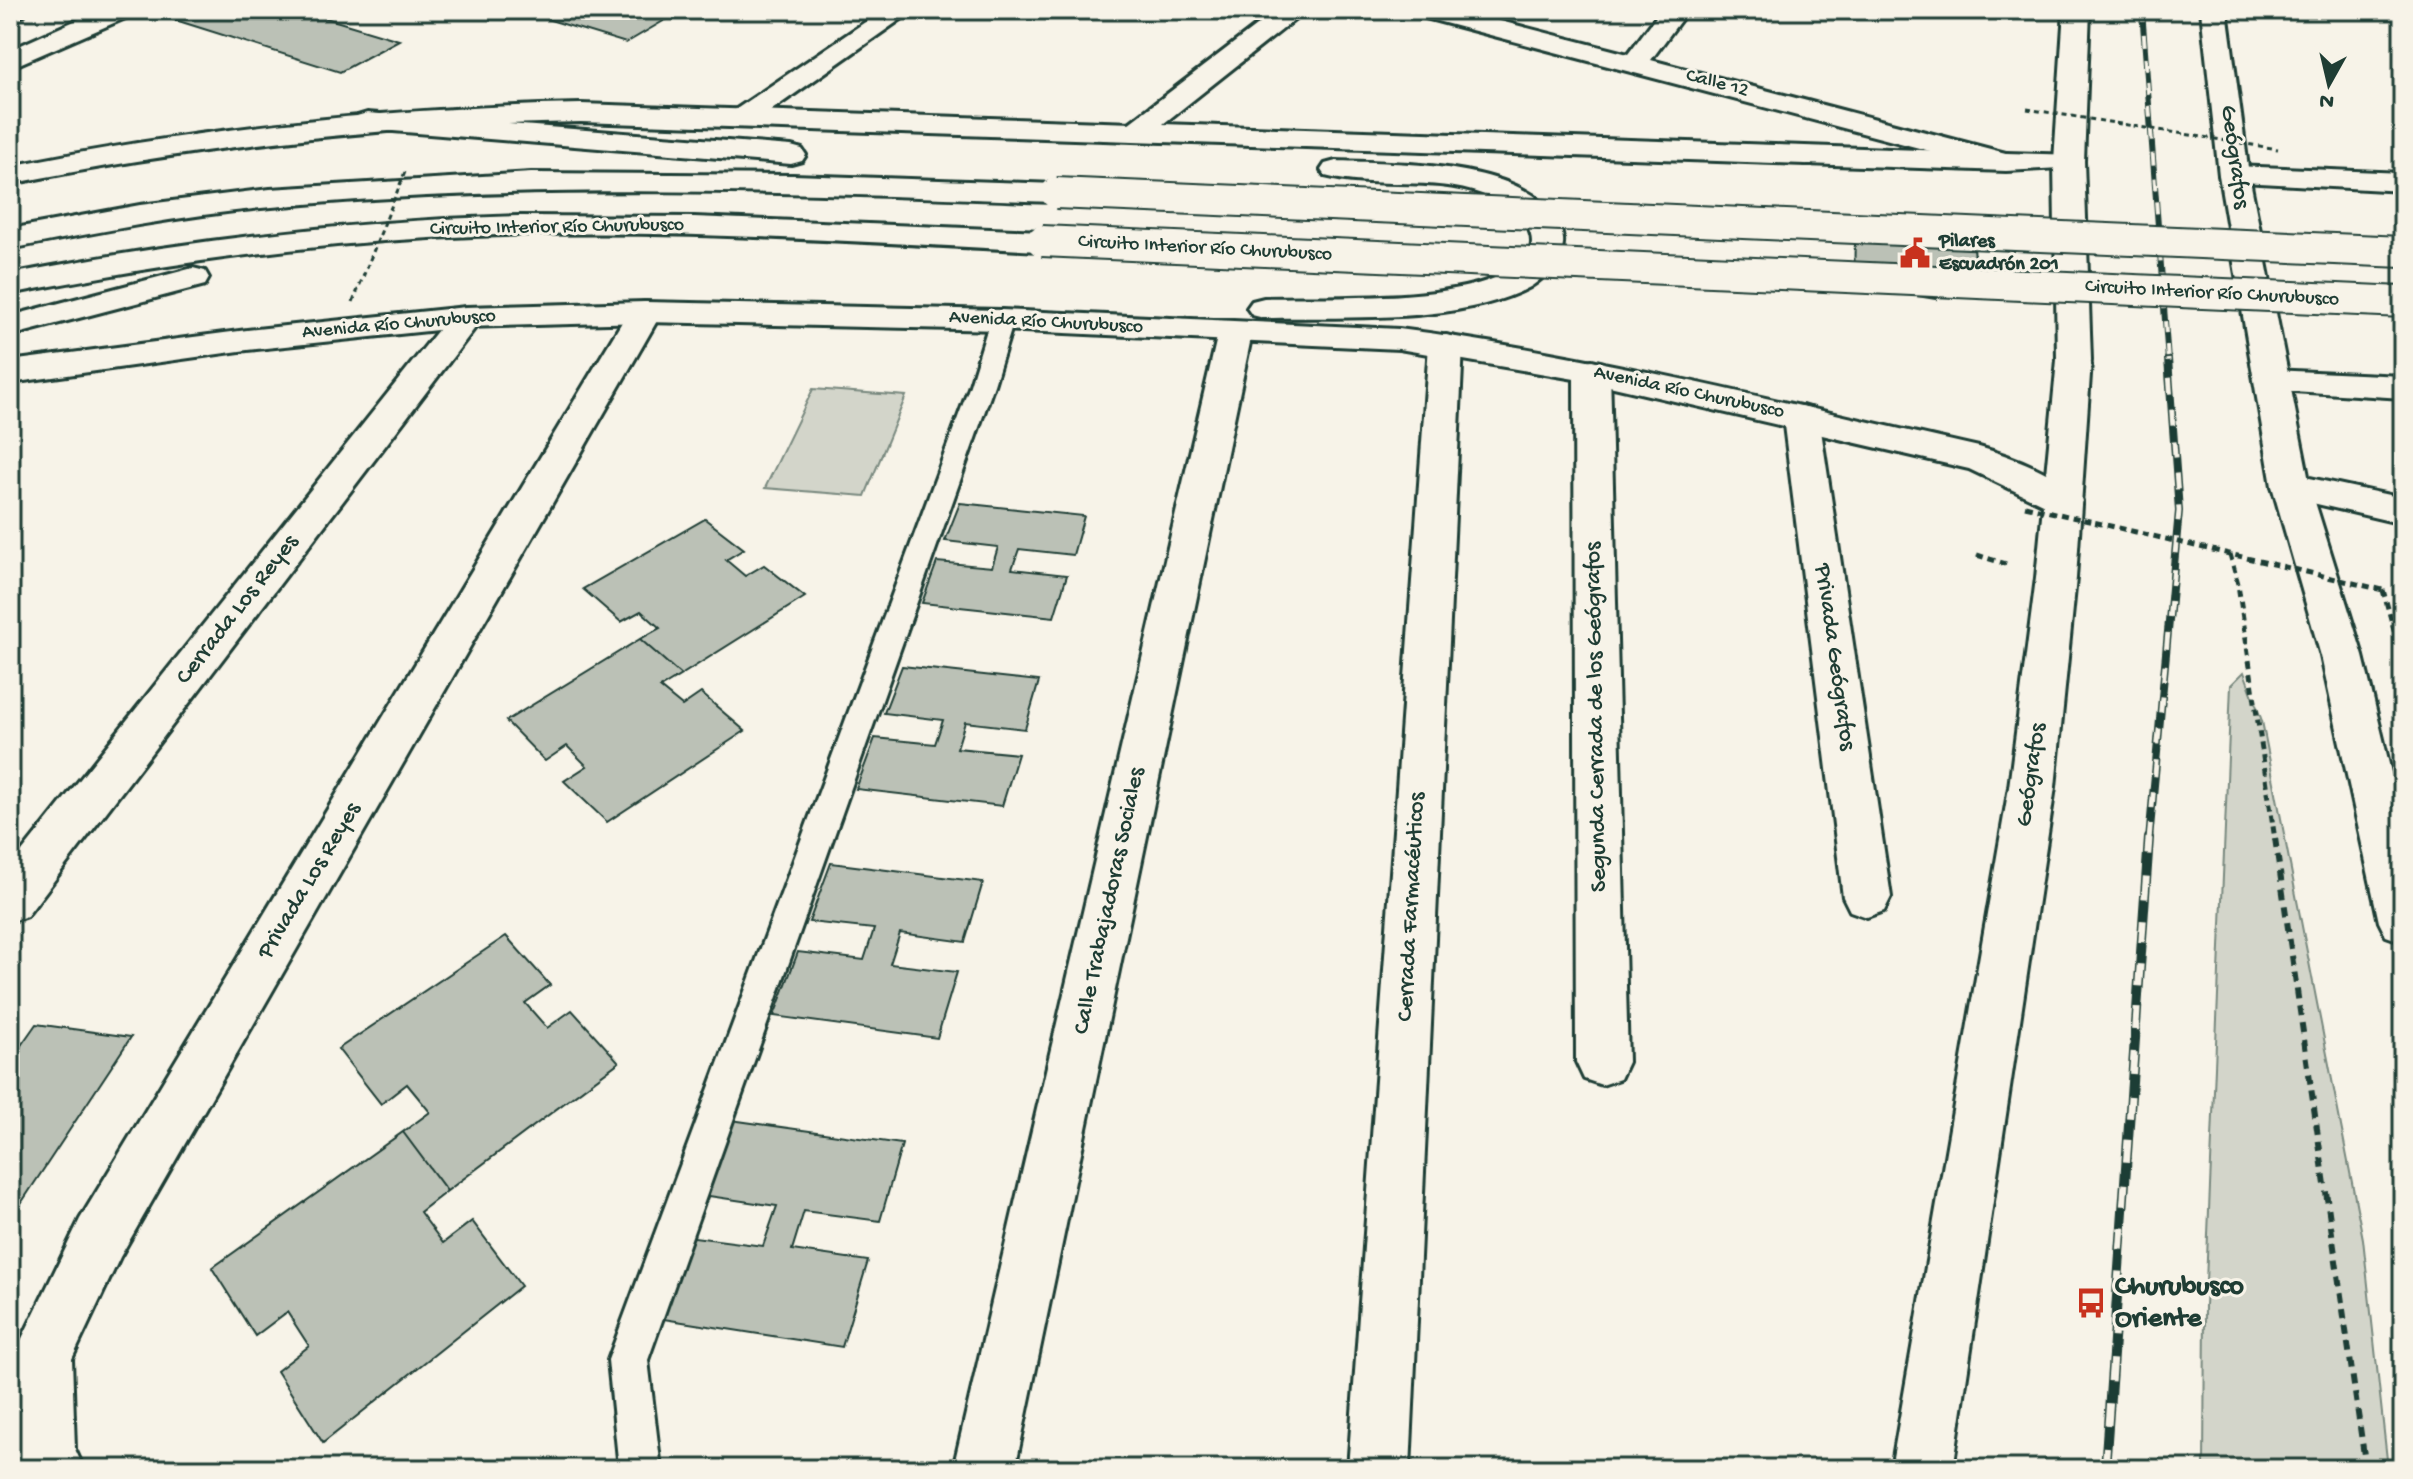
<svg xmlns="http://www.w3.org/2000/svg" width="2413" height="1479" viewBox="0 0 2413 1479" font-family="'Gochi Hand',sans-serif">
	<rect width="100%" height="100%" fill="#f7f3e8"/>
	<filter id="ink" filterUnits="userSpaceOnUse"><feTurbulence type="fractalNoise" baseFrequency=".0125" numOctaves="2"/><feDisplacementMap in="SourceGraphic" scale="16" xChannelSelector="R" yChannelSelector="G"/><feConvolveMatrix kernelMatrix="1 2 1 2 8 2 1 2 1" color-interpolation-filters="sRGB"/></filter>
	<g filter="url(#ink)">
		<!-- green -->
		<path fill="#d3d5ca" stroke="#79897f" stroke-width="2" d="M813,389l93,7 -41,100 -100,-8z
			M2244,672l18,49 101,518 25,230h-184l1,-163 26,-621z"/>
		<!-- building -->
		<path fill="#bbc1b6" stroke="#1f3d34" stroke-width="2" d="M186,10h113l100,30 -59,32 -171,-54z
			M517,10h165l-56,33z
			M1973,231l3,45 -41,-6 1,29 -82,-13 1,-54z
			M960,503l124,13 -11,39 -54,-6 -7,20 55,6 -13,42 -132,-14 15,-41 55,5 6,-20 -53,-6z
			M705,519l39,30 -18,11 19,16 19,-11 41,32 -124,78 -41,-36 20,-11 -19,-17 -20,11 -38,-33z
			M640,639l41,36 -21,13 22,18 19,-13 44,38 -138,91 -43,-41 23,-15 -20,-20 -22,15 -39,-40z
			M902,666l137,15 -14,48 -60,-7 -8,26 61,6 -16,52 -146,-17 19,-51 60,6 8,-24 -59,-7z
			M831,863l152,19 -18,60 -65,-9 -10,31 67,8 -20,66 -163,-22 24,-64 66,8 10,-31 -65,-7z
			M506,936l44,49 -25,18 22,25 25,-18 47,52 -172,129 -44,-59 27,-20 -23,-28 -26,20 -43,-55z
			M36,1024l95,13 -121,183v-159z
			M731,1120l171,24 -22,77 -76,-10 -12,39 76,11 -26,86 -185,-29 30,-82 76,10 14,-40 -75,-11z
			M403,1132l44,59 -27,21 23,31 29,-22 49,65 -198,157 -46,-72 32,-25 -22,-34 -32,24 -43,-68z"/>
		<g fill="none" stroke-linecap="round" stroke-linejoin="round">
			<!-- service casing -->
			<g stroke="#1f3d34" stroke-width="6">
				<path id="service" d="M1002,313l12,7 -20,65 -346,975 13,109h-42l-11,-109 362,-975 20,-65z"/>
			</g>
			<!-- minor casing -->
			<g stroke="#1f3d34" stroke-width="6">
				<path id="minor" d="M883,10h31l-162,114h-20l-4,-6 4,-6z
					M1277,10h30l-163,129h-20l-5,-6 5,-6z
					M1414,10h44l170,44 33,-44h27l-37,50 366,96 4,6 -4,6h-22l-577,-152z
					M645,302l12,3 5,7 -542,945 -48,102 3,90 9,20h-64l-6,-14 -1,-98 67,-138 548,-907 5,-7z
					M466,307l12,3 5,7 -5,7 -451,592 -17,6v-55l444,-557z
					M1235,323l12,3 5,7 -237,1136h-62l265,-1136 5,-7z
					M1446,335l12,3 5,7 -53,1124h-62l81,-1124 5,-7z
					M1592,360l12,3 6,8 18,691 -8,17 -18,6 -18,-6 -8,-17 -2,-691 6,-8z
					M1801,406l13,3 5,8 72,480 -7,14 -17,6 -17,-6 -7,-14 -60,-480 5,-8z
					M2291,474l112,24v26l-125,-29 -6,-9 6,-9z"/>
			</g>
			<!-- secondary casing -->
			<g stroke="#1f3d34" stroke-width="6">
				<path id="secondary" d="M10,10h17l-4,6 -13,4z
					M99,10h35l-4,6 -120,52v-18z
					M581,104l1425,49 74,2 4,6 -4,6 -74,4 -1425,-49c-193,3 -382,24 -571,62v-18c189,-38 378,-58 571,-62z
					M1336,161c58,2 217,0 227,78 2,19 -18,39 -33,48 -72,38 -187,29 -266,31l-12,-3 -5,-7 5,-7 12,-3c64,-2 200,6 252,-31 40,-29 -4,-62 -34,-73 -50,-18 -106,-5 -157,-18l-4,-6 4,-6z
					M2234,166l169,7v18l-180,-10 -4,-6 4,-6z
					M645,302l357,8 397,19c196,25 388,75 580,118 29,8 87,29 103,54l-5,9 -14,4 -94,-45 -377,-87 -193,-33 -397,-19 -357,-8 -179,5 -219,23 -237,33v-22l237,-31 219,-23z
					M2273,370l130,6v22l-142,-9 -6,-8 6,-8z"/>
			</g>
			<!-- primary casing -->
			<g stroke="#1f3d34" stroke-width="6">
				<path id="primary" d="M2064,10h26l-6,151 7,199 -15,218 -21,209 -102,682h-62l118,-682 27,-209 21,-218 -3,-199z
					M2201,10h26l22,165 61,311 53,170 40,166v120l-17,-6 -7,-14 -58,-266 -49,-170 -53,-311z"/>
			</g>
			<!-- motorway casing -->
			<g stroke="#1f3d34" stroke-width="6">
				<path id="motorway" d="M367,113l424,33 11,3 4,6 -4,6 -11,3 -434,-36 -5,-6 5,-6z
					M531,173l262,2 263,9 11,2 4,7 -4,7 -11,2c-261,-10 -523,-20 -784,5 -88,8 -175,25 -262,42v-20l130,-24 130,-16z
					M519,216l175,1 348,14 11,3 5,7 -5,7 -11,3c-203,-10 -408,-25 -612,-13 -141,8 -281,28 -420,56v-20c169,-33 337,-53 509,-58z
					M193,268l12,3 4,7 -4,7 -195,51v-20z"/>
			</g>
			<!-- path-far1 -->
			<path stroke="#1f3d34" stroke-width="5" stroke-dasharray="7 5" stroke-linecap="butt" d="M2230,554l8,30 37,256
				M1977,555l29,9
				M2383,590l20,73"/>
			<!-- path -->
			<path stroke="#1f3d34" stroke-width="6" stroke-dasharray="10 7" stroke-linecap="butt" d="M2275,838l91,631"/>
			<!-- service -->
			<use href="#service" fill="#f7f3e8" fill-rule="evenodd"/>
			<!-- minor -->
			<use href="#minor" fill="#f7f3e8" fill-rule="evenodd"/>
			<!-- secondary -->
			<use href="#secondary" fill="#f7f3e8" fill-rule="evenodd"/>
			<!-- primary -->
			<use href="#primary" fill="#f7f3e8" fill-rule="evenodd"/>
			<!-- motorway -->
			<use href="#motorway" fill="#f7f3e8" fill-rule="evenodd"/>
			<!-- rail-far2 casing -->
			<g stroke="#1f3d34" stroke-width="6">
				<path id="rail-far2" d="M2142,10l26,351"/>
			</g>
			<!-- rail-far1 casing -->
			<g stroke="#1f3d34" stroke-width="8">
				<path id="rail-far1" d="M2149,840l30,-329 -11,-152"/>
			</g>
			<!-- rail casing -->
			<g stroke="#1f3d34" stroke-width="10">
				<path id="rail" d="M2105,1469l44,-631"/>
			</g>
			<!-- rail-far2 -->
			<use href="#rail-far2" stroke="#f7f3e8" stroke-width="4" stroke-dasharray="12" stroke-linecap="butt"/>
			<!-- rail-far1 -->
			<use href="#rail-far1" stroke="#f7f3e8" stroke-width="5" stroke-dasharray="16" stroke-linecap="butt"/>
			<!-- rail -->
			<use href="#rail" stroke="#f7f3e8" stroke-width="7" stroke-dasharray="22" stroke-linecap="butt"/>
			<!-- motorway-bridge casing -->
			<g stroke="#1f3d34" stroke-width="34" stroke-linecap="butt">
				<path id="motorway-bridge" d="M1056,193l1347,59
					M1042,241l1361,61"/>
			</g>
			<!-- path-bridge-far1 -->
			<path stroke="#1f3d34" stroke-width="3" stroke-dasharray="5 4" stroke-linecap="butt" d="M2027,109l251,40
				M353,302l52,-130"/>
			<!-- path-bridge -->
			<path stroke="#1f3d34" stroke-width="5" stroke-dasharray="7 5" stroke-linecap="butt" d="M2025,506l358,84"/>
			<!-- motorway-bridge -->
			<use href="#motorway-bridge" stroke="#f7f3e8" stroke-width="30"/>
		</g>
	</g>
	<!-- icons -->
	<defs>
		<g id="civic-bare" transform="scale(2.4)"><path d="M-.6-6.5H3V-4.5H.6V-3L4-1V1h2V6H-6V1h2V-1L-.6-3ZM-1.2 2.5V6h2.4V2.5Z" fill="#c8321e" stroke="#f7f3e8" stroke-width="2.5" paint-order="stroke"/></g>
		<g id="bus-bare" transform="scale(2.4)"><path d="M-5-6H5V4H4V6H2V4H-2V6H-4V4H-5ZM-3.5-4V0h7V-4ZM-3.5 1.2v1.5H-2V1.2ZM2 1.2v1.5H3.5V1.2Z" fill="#c8321e" stroke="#f7f3e8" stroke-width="2.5" paint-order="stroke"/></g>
	</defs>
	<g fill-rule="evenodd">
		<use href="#civic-bare" x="1915" y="253"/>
		<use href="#bus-bare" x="2091" y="1303"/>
	</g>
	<g text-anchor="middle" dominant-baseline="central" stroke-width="6" stroke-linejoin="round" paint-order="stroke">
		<!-- far-street labels -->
		<g font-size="20" fill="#1f3d34" stroke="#f7f3e8">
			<text transform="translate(1717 84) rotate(15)">Calle 12</text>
			<text transform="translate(557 228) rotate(-1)">Circuito Interior Río Churubusco</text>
			<text transform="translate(1205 249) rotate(3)">Circuito Interior Río Churubusco</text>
			<text transform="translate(2212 294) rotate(3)">Circuito Interior Río Churubusco</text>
			<text transform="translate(1046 323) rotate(3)">Avenida Río Churubusco</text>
			<text transform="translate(399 325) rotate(-5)">Avenida Río Churubusco</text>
			<text transform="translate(1689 393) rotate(12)">Avenida Río Churubusco</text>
		</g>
		<!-- far-poi labels -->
		<g font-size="20" font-weight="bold" fill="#1f3d34" stroke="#f7f3e8" text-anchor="start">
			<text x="1939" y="242">Pilares<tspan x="1939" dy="23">Escuadrón 201</tspan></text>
		</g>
		<!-- street labels -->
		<g font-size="24" fill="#1f3d34" stroke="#f7f3e8">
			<text transform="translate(2234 157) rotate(82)">Geógrafos</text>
			<text transform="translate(238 610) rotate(-52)">Cerrada Los Reyes</text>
			<text transform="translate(1834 657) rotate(82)">Privada Geógrafos</text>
			<text transform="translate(1597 717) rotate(-91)">Segunda Cerrada de los Geógrafos</text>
			<text transform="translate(2032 775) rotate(-82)">Geógrafos</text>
			<text transform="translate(310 881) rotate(-59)">Privada Los Reyes</text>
			<text transform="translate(1110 901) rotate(-78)">Calle Trabajadoras Sociales</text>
			<text transform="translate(1412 907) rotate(-87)">Cerrada Farmacéuticos</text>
		</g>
		<!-- near-poi labels -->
		<g font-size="28" font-weight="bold" fill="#1f3d34" stroke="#f7f3e8" text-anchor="start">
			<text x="2115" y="1287">Churubusco<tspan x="2115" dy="32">Oriente</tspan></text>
		</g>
	</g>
	<!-- margin -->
	<rect width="2413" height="1479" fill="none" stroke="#f7f3e8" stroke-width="40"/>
	<rect x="20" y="20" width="2373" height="1439" fill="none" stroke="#1f3d34" stroke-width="3" filter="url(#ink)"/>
	<!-- north arrow -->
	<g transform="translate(2329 84) rotate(188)" stroke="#f7f3e8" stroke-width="6" paint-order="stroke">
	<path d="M0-6L14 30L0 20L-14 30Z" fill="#1f3d34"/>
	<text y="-12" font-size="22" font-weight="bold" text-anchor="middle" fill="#1f3d34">N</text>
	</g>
</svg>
